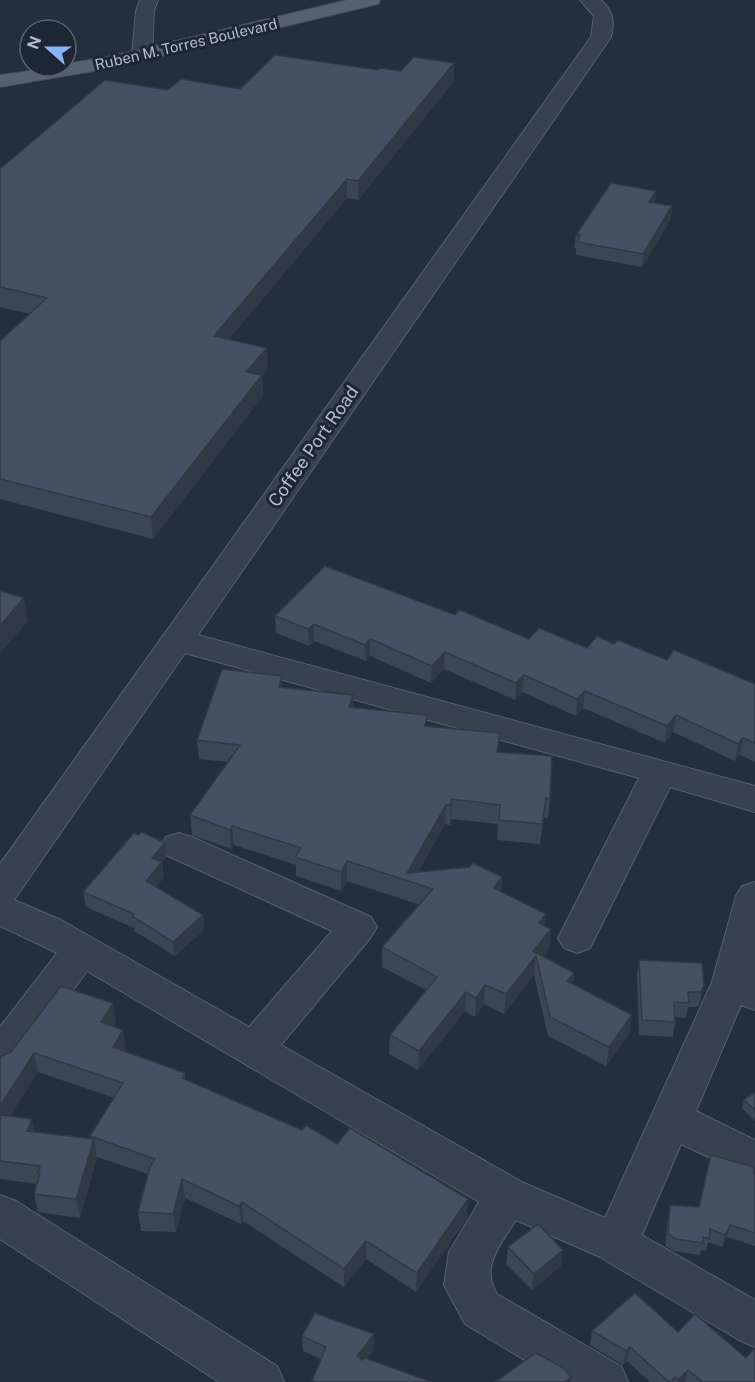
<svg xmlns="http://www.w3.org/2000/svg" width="755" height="1382" viewBox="0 0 755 1382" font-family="'Public Sans',sans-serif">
	<rect width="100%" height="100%" fill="#242f3e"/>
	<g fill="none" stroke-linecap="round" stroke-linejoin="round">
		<!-- minor casing -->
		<g stroke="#565f6c" stroke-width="2">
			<path id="minor" d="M140,0h18l-4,11 -2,44 -3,4h-14l-3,-4 4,-44z
				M580,0h21c12,11 14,21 10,37l-413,598 557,151v26l-85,-25 -80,161 -13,5 -13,-5 -6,-10 81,-160 -454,-125 -171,247 47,20 188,107 83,-96 -166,-76 -5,-9 5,-9 13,-4 13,4 179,80 6,10 -6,10 -90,108 241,137 83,36 107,-236 24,-86 6,-10 13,-4v128l-14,-5 -45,106 59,29v39l-74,-35 -39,91 113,65v47l-16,-7 -139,-83 -84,-37c-15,24 -36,46 -19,74l124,72 7,16h-67l-96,-58 -21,-39 5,-33 30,-50 -392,-231 -73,99 -14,5v-48l57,-74 -57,-27v-62l591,-827 3,-21z
				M0,1195l16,6 261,165 7,16h-65l-219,-143z"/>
		</g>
		<!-- major casing -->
		<g stroke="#414a57" stroke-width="2">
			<path id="major" d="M347,0h33l-2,4 -266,64 -112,19v-12l66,-9v-2l46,-8z"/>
		</g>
		<!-- minor -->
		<use href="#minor" fill="#38414e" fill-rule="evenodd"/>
		<!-- major -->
		<use href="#major" fill="#56606e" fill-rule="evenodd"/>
	</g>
	<!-- wall -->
	<path fill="#3b4654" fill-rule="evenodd" d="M454,63v18l-96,119 -11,-2 -118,141 39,29 -6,8 1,20 -110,143 -153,-40v-158l30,-27 -30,-7v-138l168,-79 72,-1 138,-19 23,1z
		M656,191l-1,12 17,3 -1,13 -29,48 -66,-12v-7h-2l2,-13z
		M455,615l74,24 58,9 27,-4 53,16 88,24v78l-15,-7 -5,6 -62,-29 -8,11 -82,-35 -7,8 -54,-24 -7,8 -71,-31 -13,14 -61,-27 -4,5 -52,-20 -5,5 -33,-13 -1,-17z
		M283,687l70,21 74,18 72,26 51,47 -2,19h-4l-4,26 -43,-4 1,-16 -47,-5 -1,6 -5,-1 -27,48 84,5 -1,15 44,34 4,23 -6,7 31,17 -1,11 59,31 -3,19 -23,32 -58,-30 -14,-61 -30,39 -20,-10 -9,13 -10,-6 -47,59 -29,-16 1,-19 36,-45 -44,-23v-20l38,-42 -73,-24 -6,10 -45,-15v-11l-62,-20 -3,4 -39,-14 -2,-20 38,-53 -29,-3 -2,-19z
		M138,835l27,8 1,15 -4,4 2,15 -8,10 47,28 1,15 -29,26 -41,-25v-3l-48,-21 -3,-15z
		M639,960l63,3 -1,38 -3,6h-10l-2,11 -11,-1v5l-2,15 -34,-2 -2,-60z
		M116,1022l-3,5 13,22 -1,2 60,22v6l117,51 35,14 131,55 -1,19 -51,74 -50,-33 -22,28 -101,-66 -2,3 -56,-26 -9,34 -35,-1 -3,-19 10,-38 -51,-17 -17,61 -42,-6 -4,-18 3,-10 -37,-5v-120l11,-7zM38,1072l76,26 -24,38v3l-56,-7 -24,-16z
		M755,1092v29l-13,-13 2,-8z
		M754,1174h1v72l-28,-9 -5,10 -14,-5 -2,9 -5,-1 -1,5 -26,-4 -9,-5 3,-29 2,-12 29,2z
		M508,1247l53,19 -29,24 -26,-26z
		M592,1331l86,1 77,50h-105l-23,-21 -4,4 -33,-20z
		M302,1336l72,13 -7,9 65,24h-120l9,-23 -18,-8z"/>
	<!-- shaded-wall -->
	<path fill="#303945" d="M454,63v18l-96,119v-19z
		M347,179v19l-132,158 -1,-20z
		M656,191l-1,13 -6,-2z
		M672,206l-1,13 -29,48 1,-13z
		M267,348l1,20 -6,8 1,20 -110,143 -2,-22 95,-145z
		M24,598l4,23 -28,32v-27z
		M314,624v17l-5,5 -1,-17z
		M370,639v17l-4,5 -1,-16z
		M445,652l-1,17 -13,14 1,-17z
		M524,675l-2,17 -7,8 1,-17z
		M282,676l1,19 -4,-8z
		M585,691l-2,17 -7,8 1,-17z
		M353,695v19l-4,-7z
		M676,715l-3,17 -8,11 2,-17z
		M743,738l-3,17 -5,6 3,-17z
		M546,798l-2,20 -4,26 2,-20z
		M452,799l-1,20 -1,6v-20z
		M446,805l-1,19 -33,59 -5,-10z
		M232,826l2,19 -3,4 -1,-19z
		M165,843l1,15 -4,4 2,15 -16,19 -2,-15 6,-23z
		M347,861v20l-6,10v-19z
		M502,877l-1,19 -7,-8z
		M546,914l-2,19 -5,-10z
		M203,915l1,15 -29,26 -2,-14z
		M551,929l-2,20 -11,14 -2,-7 -2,19 -30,39 2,-20 27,-43z
		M574,973l-2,19 -5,-11z
		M485,985l-1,19 -9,13 1,-19z
		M704,986l-3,15 -3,6 3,-15z
		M466,992l-1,19 -47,59 1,-19z
		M113,1003l3,19 -12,20 -3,-20z
		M632,1015l-3,19 -23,32 3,-19z
		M123,1030l3,19 -10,17 -3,-19z
		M34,1053l4,19 -38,60v-26z
		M32,1119l4,19 -9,-7z
		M94,1139l3,19 -17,60 -4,-19z
		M182,1179l3,19 -9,34 -3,-18z
		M468,1199l-1,19 -51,74 1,-19z
		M242,1202l1,19 -2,3 -2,-18z
		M730,1225l-3,12 -5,10 3,-12z
		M366,1241v18l-22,28v-18z
		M563,1250l-2,16 -29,24 2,-16z
		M374,1334v15l-16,22 -1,-15z
		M630,1347l-3,14 -4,4 3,-14z
		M688,1370l-3,12h-7v-2z
		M571,1377l-1,5h-6z"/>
	<!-- building -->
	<path fill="#455162" stroke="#303945" stroke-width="1.5" d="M275,55l103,15 2,-2 21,3 13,-14 40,6 -96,118 -11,-2 -133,157 53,12 -21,24 16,3 -111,142 -151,-38v-138l47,-43 -47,-11v-118l105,-89 63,10 13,-11 59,10z
		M611,183l45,8 -7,11 23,4 -29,48 -66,-12 3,-7h-4z
		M325,566l130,49 5,-5 69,29 10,-11 48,20 10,-12 17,8 4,-4 49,20 7,-10 81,34v59l-12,-5 -5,6 -62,-29 -9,11 -82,-35 -8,8 -53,-24 -8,8 -71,-31 -13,14 -62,-27 -5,6 -51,-21 -6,5 -33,-13z
		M0,591l24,7 -24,28z
		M222,669l60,7 -3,11 74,8 -4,12 78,8 -2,11 75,7 -3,19 55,4 -2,43 -4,-1 -4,26 -43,-4 1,-15 -48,-6 -2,6h-4l-39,68 62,-6 4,-4 29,14 -8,11 52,26 -7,9 12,6 -18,22 41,22 -7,8 65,34 -23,32 -59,-30 -14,-61 -30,38 -21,-9 -9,13 -10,-6 -47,59 -29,-16 47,-58 -55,-30 51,-58 -86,-28 -6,11 -46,-15 6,-9 -69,-22 -2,4 -40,-15 50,-70 -43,-5z
		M142,832l23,11 -13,15 10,4 -16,19 57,34 -30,27 -41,-26 2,-2 -51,-22 51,-59 4,2z
		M639,960l63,3 2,23 -3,6h-13l1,11 -15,-1 1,20 -33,-2z
		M61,986l52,17 -12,19 22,8 -10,17 72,26 -3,5 120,52 4,-5 31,19 13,-16 118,71 -51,74 -51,-32 -22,28 -102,-67 -3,4 -57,-27 -9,35 -35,-2 12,-45 5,-8 -65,-23 33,-53 -89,-30 -34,53v-47l2,-3 9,-4z
		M755,1092v18l-11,-10z
		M0,1115l32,4 -5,12 67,8 -18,60 -42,-5 6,-21h-2l2,-7 -40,-5z
		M711,1155l43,12v7h1v59l-25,-8 -5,10 -15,-6 -1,10 -6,-2v6l-27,-4 -8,-5 2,-29 29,2z
		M538,1224l25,26 -29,24 -26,-27z
		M635,1293l43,39 17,-18 51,44 9,-10v34h-52l-15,-12 -10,10 -3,-3 -4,5h-2l-39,-35 -4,4 -34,-20z
		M315,1313l59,21 -17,22 5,4 3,-2 67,24h-116l-4,-1 14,-34 -24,-11z
		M536,1353l29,16 6,8 -7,5h-69z"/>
	<g text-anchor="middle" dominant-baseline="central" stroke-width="6" stroke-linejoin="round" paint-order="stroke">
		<!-- far-street labels -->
		<g font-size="15" fill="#b4bcc9" stroke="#1d2633">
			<text transform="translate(186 44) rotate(-13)">Ruben M. Torres Boulevard</text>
		</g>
		<!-- street labels -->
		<g font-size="18" fill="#b4bcc9" stroke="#1d2633">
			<text transform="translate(313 446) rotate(-55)">Coffee Port Road</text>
		</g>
	</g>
	<!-- north arrow -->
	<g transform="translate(48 48) rotate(291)"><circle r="28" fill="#1d2633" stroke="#59626f" stroke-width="1.5"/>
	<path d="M0-4.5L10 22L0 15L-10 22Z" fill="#8ab4f8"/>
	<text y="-9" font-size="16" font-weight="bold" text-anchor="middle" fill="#b4bcc9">N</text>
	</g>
</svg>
